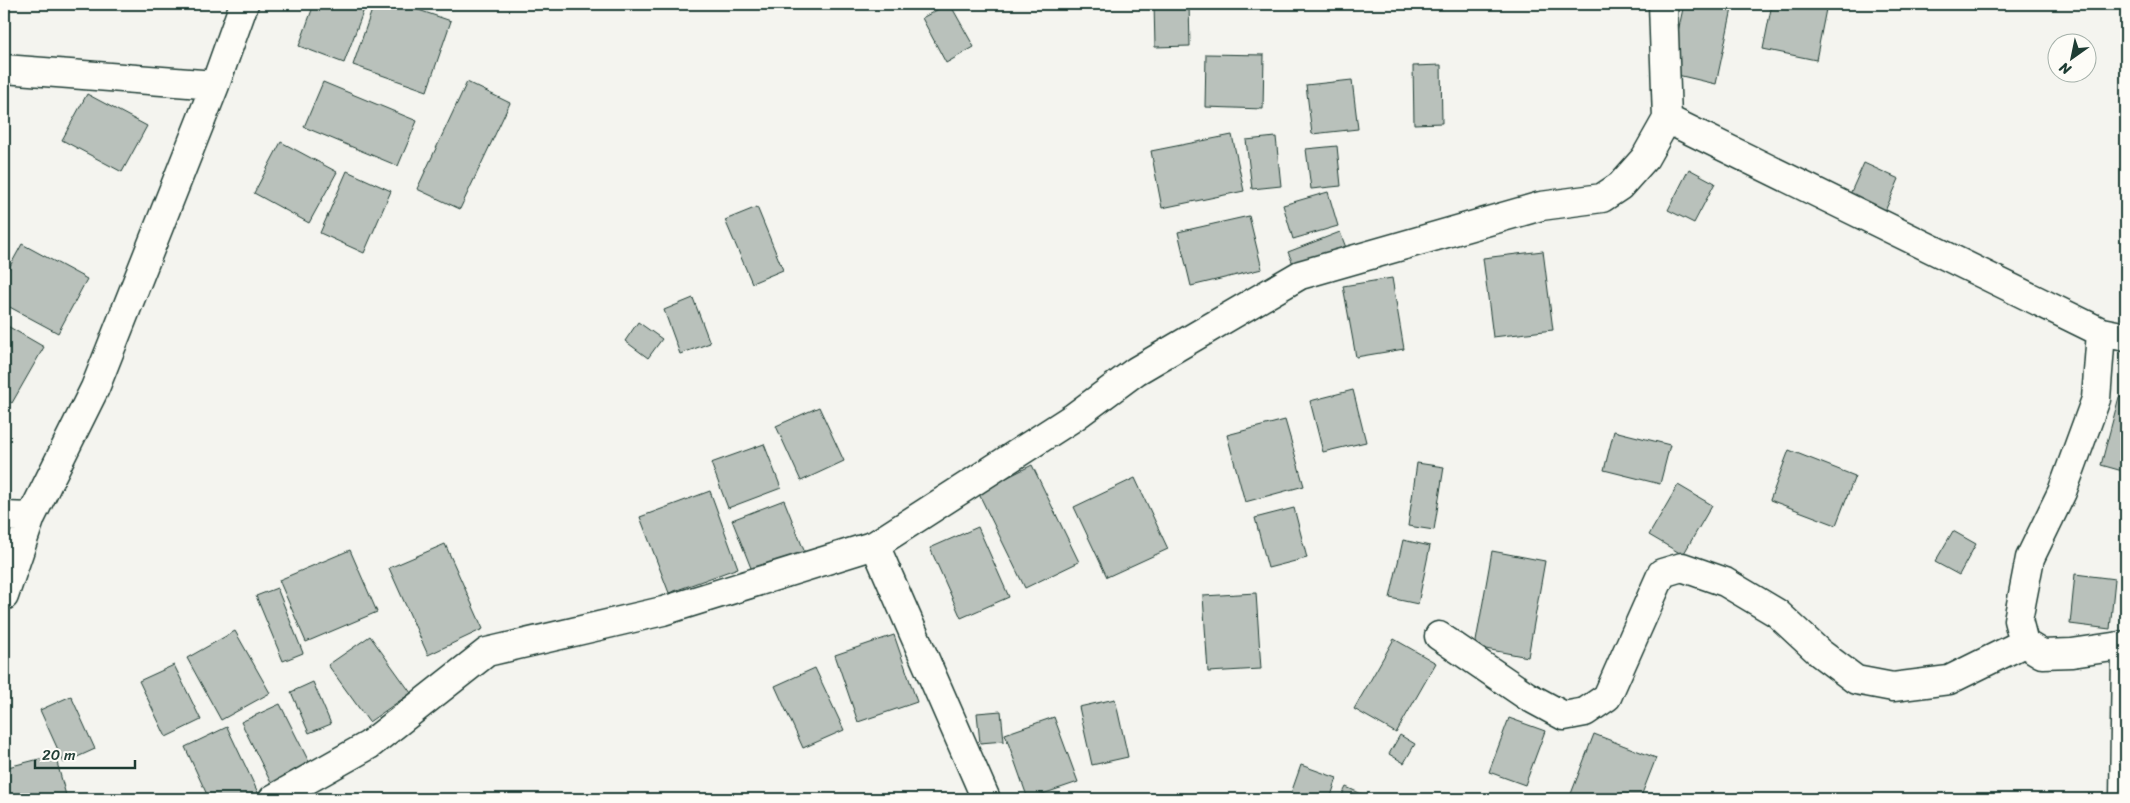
<svg xmlns="http://www.w3.org/2000/svg" width="2130" height="803" viewBox="0 0 2130 803" font-family="Sriracha,sans-serif">
	<rect width="100%" height="100%" fill="#f4f4ef"/>
	<filter id="ink" filterUnits="userSpaceOnUse"><feTurbulence type="fractalNoise" baseFrequency=".02" numOctaves="2"/><feDisplacementMap in="SourceGraphic" scale="10" xChannelSelector="R" yChannelSelector="G"/><feConvolveMatrix kernelMatrix="1 2 1 2 8 2 1 2 1" color-interpolation-filters="sRGB"/></filter>
	<g filter="url(#ink)">
		<!-- building -->
		<path fill="#b9c1bb" stroke="#1f3d34" d="M4,4h6l-6,15z
			M314,4h52l-22,59 -45,-17z
			M374,4h27l50,17 -24,70 -74,-26z
			M948,4h2l24,43 -28,16 -24,-45z
			M1154,4h35l1,42 -35,1z
			M1684,4h49l-17,80 -47,-11z
			M1772,4h55l-11,56 -53,-11z
			M1206,54l58,1 -1,54 -58,-2z
			M1441,65l1,58 -28,1 -1,-58z
			M1352,80l6,49 -46,5 -6,-49z
			M323,82l94,39 -19,45 -94,-39z
			M467,82l43,21 -50,106 -43,-20z
			M87,94l60,32 -25,46 -60,-32z
			M1232,135l12,56 -82,17 -11,-57z
			M1276,137l5,49 -29,3 -6,-49z
			M281,142l56,30 -28,51 -55,-30z
			M1337,146l4,40 -30,3 -5,-40z
			M1864,163l35,16 -17,39 -36,-15z
			M1689,169l26,14 -21,40 -26,-13z
			M347,171l44,20 -27,62 -44,-20z
			M1328,192l10,34 -45,13 -10,-34z
			M757,207l26,63 -31,13 -27,-63z
			M1249,216l13,53 -71,17 -13,-54z
			M1340,232l8,21 -51,20 -9,-21z
			M22,244l65,35 -29,54 -54,-29v-27z
			M1543,251l10,79 -60,7 -10,-79z
			M1392,278l12,71 -48,8 -13,-71z
			M693,298l17,45 -30,11 -16,-44z
			M638,322l24,17 -14,19 -23,-17z
			M4,324l40,23 -32,56 -8,-5z
			M1353,390l13,52 -43,10 -13,-51z
			M2119,397l7,2v73l-25,-7z
			M819,407l25,54 -43,20 -25,-55z
			M1285,420l19,66 -59,16 -18,-67z
			M1614,431l56,14 -10,39 -56,-14z
			M764,444l17,44 -53,20 -17,-45z
			M1789,450l66,26 -19,49 -66,-25z
			M1417,463l27,4 -10,63 -26,-4z
			M1032,465l47,97 -54,26 -47,-96z
			M1135,478l33,71 -61,28 -33,-70z
			M1678,485l34,20 -29,50 -34,-20z
			M710,491l28,77 -69,25 -29,-76z
			M784,500l21,53 -52,20 -21,-53z
			M1294,508l13,50 -39,10 -13,-50z
			M978,527l31,70 -48,21 -31,-70z
			M1953,531l23,13 -17,31 -24,-13z
			M1403,540l27,6 -12,58 -28,-6z
			M445,544l38,85 -55,26 -39,-87z
			M350,550l27,62 -71,30 -27,-62z
			M1492,551l53,10 -17,96 -53,-10z
			M2075,574l40,5 -5,50 -40,-5z
			M277,588l26,65 -20,8 -27,-65z
			M1256,593l5,76 -53,3 -5,-76z
			M235,631l35,62 -49,27 -34,-62z
			M894,635l23,67 -59,20 -23,-67z
			M370,636l41,57 -42,29 -41,-57z
			M1394,639l42,24 -40,70 -42,-24z
			M174,665l27,55 -35,17 -27,-56z
			M815,668l29,62 -41,18 -28,-62z
			M313,682l18,42 -22,9 -18,-41z
			M71,696l24,53 -31,14 -24,-53z
			M1115,699l13,58 -36,8 -13,-58z
			M280,704l34,68 -39,19 -34,-69z
			M1001,711l3,30 -24,2 -3,-30z
			M1054,717l24,65 -50,17 -23,-65z
			M1509,718l36,13 -20,54 -36,-13z
			M227,727l34,72h-52l-24,-52z
			M1594,734l62,24 -16,41h-71z
			M1400,735l15,9 -11,19 -15,-9z
			M55,755l12,44h-63v-31z
			M1301,765l36,13 -7,21h-41z
			M1346,787l27,12h-33z"/>
		<g fill="none" stroke-linecap="round" stroke-linejoin="round">
			<!-- minor casing -->
			<g stroke="#1f3d34" stroke-width="31">
				<path id="minor" d="M4,69l211,16
					M1667,119l434,213 25,5
					M2101,332l-5,67 -34,93 -32,66 -12,62 6,23 18,11 30,-1 54,-8
					M4,516l27,1
					M875,545l111,254
					M4,596l27,-79 64,-129 120,-303 29,-81
					M1439,636l88,60 37,20 21,-4 22,-15 55,-124 20,-6 43,15 52,31 43,40 36,27 37,7 56,-7 75,-37
					M273,799l96,-54 118,-93 176,-41 212,-66 199,-128 62,-46 164,-96 241,-69 61,-8 18,-12 25,-28 22,-39 -4,-115
					M2124,799l2,-145"/>
			</g>
			<!-- minor -->
			<use href="#minor" stroke="#fdfcf7" stroke-width="28"/>
		</g>
	</g>
	<!-- margin -->
	<rect width="2130" height="803" fill="none" stroke="#fdfcf7" stroke-width="20"/>
	<rect x="10" y="10" width="2110" height="783" fill="none" stroke="#1f3d34" stroke-width="2" filter="url(#ink)"/>
	<!-- north arrow -->
	<g transform="translate(2072 58) rotate(213)"><circle r="24" fill="#fdfcf7" stroke="#a4b0a9"/>
	<path d="M0-4L9 19L0 12L-9 19Z" fill="#1f3d34"/>
	<text y="-8" font-size="14" font-weight="bold" text-anchor="middle" fill="#1f3d34">N</text>
	</g>
	<!-- scale -->
	<path d="M35 760v8h100v-8" fill="none" stroke="#1f3d34" stroke-width="2.5"/>
	<text x="42" y="760" font-size="15" fill="#1f3d34" stroke="#fdfcf7" stroke-width="4" paint-order="stroke">20 m</text>
</svg>
